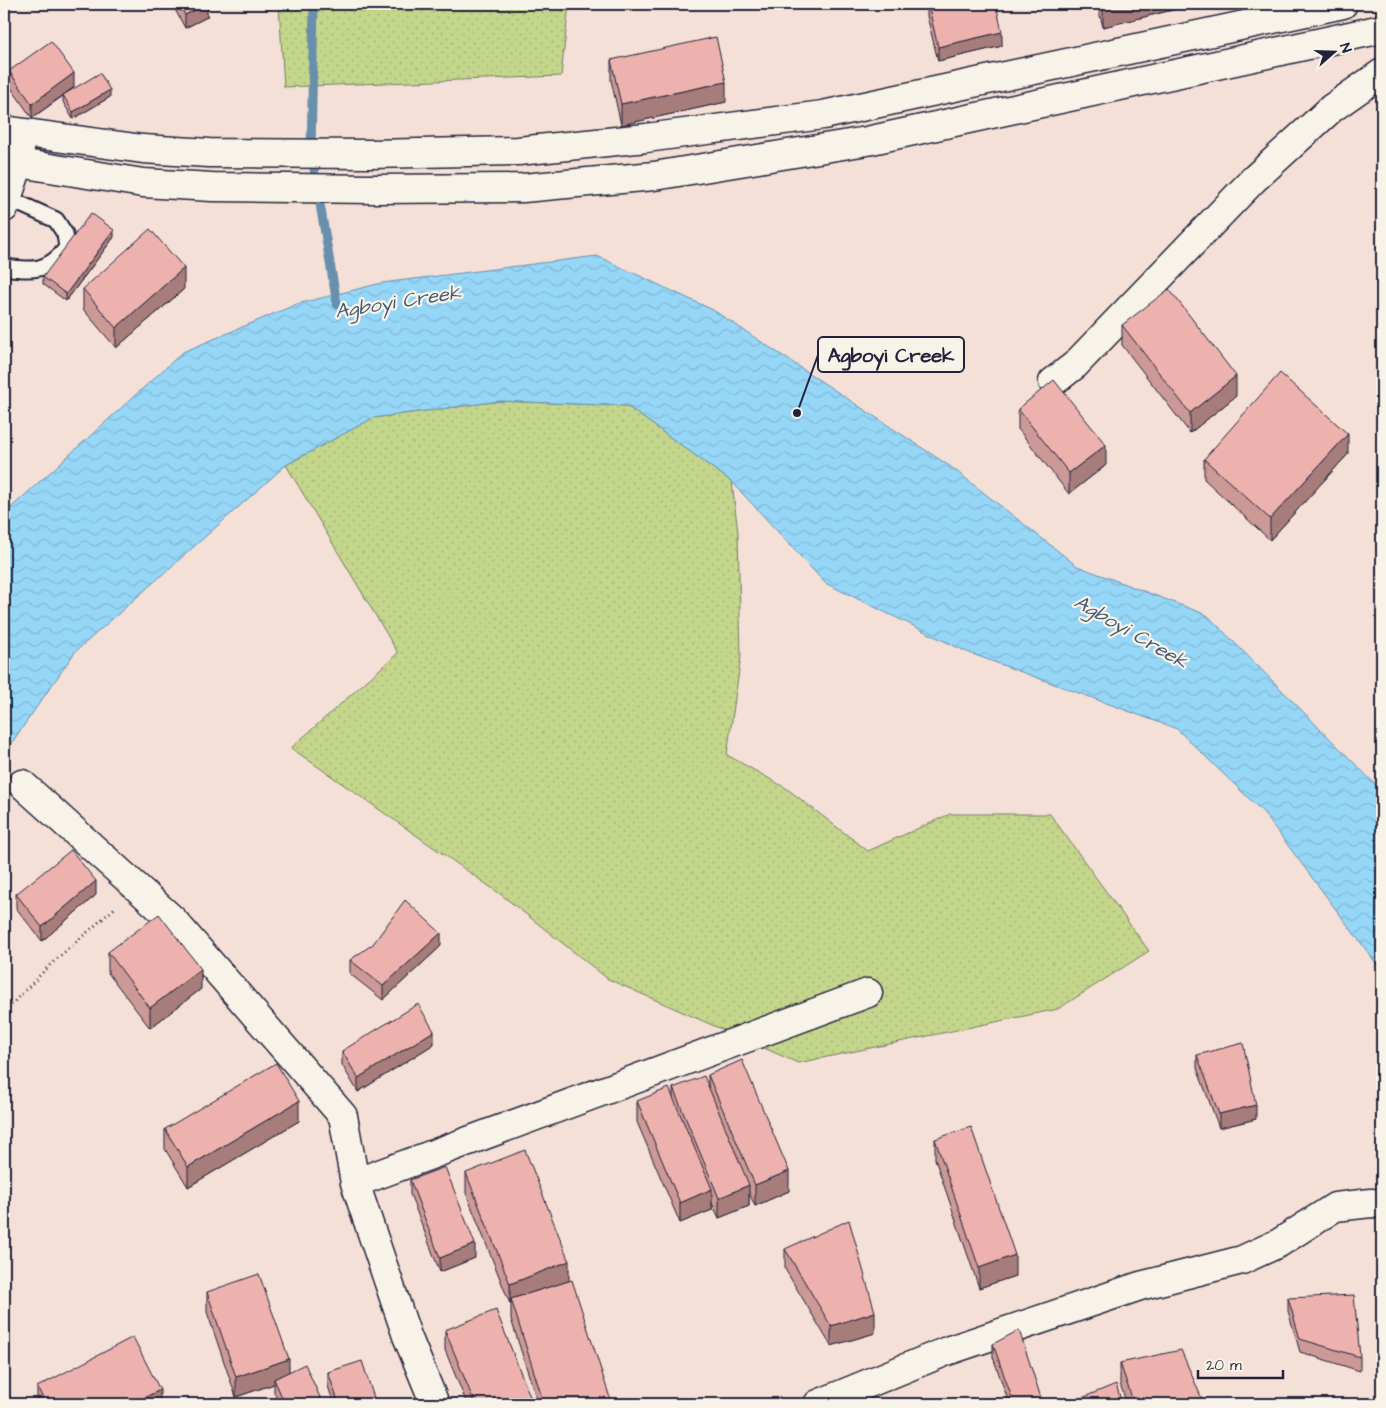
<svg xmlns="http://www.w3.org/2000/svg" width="1386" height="1408" viewBox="0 0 1386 1408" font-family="'Architects Daughter',sans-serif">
	<defs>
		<pattern id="green-dots" width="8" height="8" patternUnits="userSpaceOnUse" patternTransform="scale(1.25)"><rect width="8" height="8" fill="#c4d68b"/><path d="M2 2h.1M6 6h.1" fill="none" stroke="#a8b779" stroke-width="1.8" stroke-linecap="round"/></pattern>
		<pattern id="water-waves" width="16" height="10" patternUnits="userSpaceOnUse" patternTransform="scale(1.25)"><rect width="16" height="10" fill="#96d7f8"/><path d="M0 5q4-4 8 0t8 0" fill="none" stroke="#81b8d6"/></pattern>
	</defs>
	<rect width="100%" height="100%" fill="#f4e0d7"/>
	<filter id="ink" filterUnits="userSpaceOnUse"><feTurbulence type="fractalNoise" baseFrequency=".02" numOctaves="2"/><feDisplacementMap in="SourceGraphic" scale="10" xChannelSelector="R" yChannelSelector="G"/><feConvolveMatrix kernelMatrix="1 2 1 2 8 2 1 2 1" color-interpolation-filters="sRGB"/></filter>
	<g filter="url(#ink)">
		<!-- green -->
		<path fill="url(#green-dots)" stroke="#737c63" d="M279,4h290l-8,72 -277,11z
			M500,401l127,5 105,76 6,51 3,123 -14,99 59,33 82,63 82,-37h100l99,137 -91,58 -260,54 -190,-84 -109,-86 -208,-145 107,-95 -112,-188 87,-47z"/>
		<!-- water -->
		<path fill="url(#water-waves)" stroke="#688fac" d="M597,256l116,54 238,157 126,99 130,49 175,176v180l-119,-159 -86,-83 -210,-77 -142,-69 -93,-101 -105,-76 -127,-5 -127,17 -87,47 -211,187 -71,102v-240l179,-162 114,-48 85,-21z"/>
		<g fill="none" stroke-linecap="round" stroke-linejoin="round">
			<!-- stream -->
			<path stroke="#688fac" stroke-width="9" d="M314,4l-3,147 26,153"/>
			<!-- lane casing -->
			<g stroke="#22223b" stroke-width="19">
				<path id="lane" d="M4,267c28,4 44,5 63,-19l-2,-14 -9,-14 -49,-22"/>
			</g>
			<!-- street casing -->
			<g stroke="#22223b" stroke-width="31">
				<path id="street" d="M4,208l15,-45 2,-30
					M1053,382l22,-17 178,-185 79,-72 50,-35
					M22,784l150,135 171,197 12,67 52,153 28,68
					M355,1183l513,-190
					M818,1404l129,-53 193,-65 102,-26 37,-17 56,-36 36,-4 11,1"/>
			</g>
			<!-- secondary casing -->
			<g stroke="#22223b" stroke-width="31">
				<path id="secondary" d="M4,130l139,19 66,4 161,1 148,-3 128,-13 177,-23 520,-111
					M4,159l15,4 124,20 69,4 161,2 150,-1 131,-12 213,-35 515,-112"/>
			</g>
			<!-- path -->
			<path stroke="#22223b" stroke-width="3" stroke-dasharray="1 4" stroke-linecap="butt" d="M4,1012l46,-47 66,-58"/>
			<!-- lane -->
			<use href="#lane" stroke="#f7f3e8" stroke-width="15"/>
			<!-- street -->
			<use href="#street" stroke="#f7f3e8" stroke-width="28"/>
			<!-- secondary -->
			<use href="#secondary" stroke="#f7f3e8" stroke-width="28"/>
		</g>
		<!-- wall -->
		<path fill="#cc9996" stroke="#22223b" d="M172,4h35v13l-22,11z
			M927,4h69l6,42 -64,15 -11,-45z
			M1097,4h100l-94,23z
			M611,60l115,42 -105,23 -10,-45z
			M9,71l65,16 -6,5 42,5 -37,22 -10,-17v-6l-31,22 -23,-33z
			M114,237l-48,64 -23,-17v-7z
			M83,289h101l-68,59 -33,-39z
			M1122,325l114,71 -46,37 -68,-88z
			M1018,409l88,56 -37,29 -51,-65z
			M1348,454l-78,86 -66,-61v-20z
			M16,894l80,1 -54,46 -26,-33z
			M441,946l-58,54 -33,-26v-14z
			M108,952l93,37 -51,39 -42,-55z
			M434,1044l-76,48 -16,-27v-14z
			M1197,1055l59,64 -37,9 -22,-60z
			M708,1075l81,116 -34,15 -6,-13v13l-30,12 -7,-15v7l-32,13 -43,-101v-21l36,-3v-10l35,-2z
			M299,1121l-111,66 -23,-38v-20z
			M935,1139l80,137 -36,12 -44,-129z
			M466,1173l103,108 41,123h-72l-27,-85v-15h-1l-44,-111z
			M410,1180l65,78 -35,14 -30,-78z
			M785,1249l90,84 -44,13 -46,-77z
			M207,1292l82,80 34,32h-44l-5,-12v-8l-38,13 -29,-85z
			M1288,1298l72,59v14l-60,-19 -12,-41z
			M445,1330l88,74h-66l-22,-54z
			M993,1344l50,60 -35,-4 -15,-43z
			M1120,1363l82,41h-75l-7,-20z
			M328,1372l48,32h-42l-6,-18z
			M37,1387l123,17h-123z"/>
		<!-- shaded-wall -->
		<path fill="#a67d7a" stroke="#22223b" d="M207,4v13l-22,11v-13z
			M1114,4h83l-94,23v-21z
			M1002,32v14l-64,15v-14z
			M74,73v14l-42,31v-14z
			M726,82v20l-105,23v-21z
			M110,90v7l-37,22v-7z
			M114,230v7l-48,64v-7z
			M184,268v21l-68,59v-20z
			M1236,376v20l-46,37v-20z
			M1348,434v20l-78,86v-21z
			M1106,445v20l-37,29v-21z
			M96,881v14l-54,46v-14z
			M441,933v13l-58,54v-14z
			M201,969v20l-51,39v-20z
			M434,1031v13l-76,48v-14z
			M299,1101v20l-111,66v-20z
			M1256,1105v14l-37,9v-14z
			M789,1171v20l-34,15v-21z
			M749,1185v21l-30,12v-20z
			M712,1189v21l-32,13v-20z
			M475,1244v14l-35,14v-14z
			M1015,1255v21l-36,12v-20z
			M569,1261v20l-58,18v5h-1v-20z
			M875,1312v21l-44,13v-20z
			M289,1359v20h-15v5l-38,13v-20z
			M160,1390v14h-29z
			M610,1398v6h-19z
			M1202,1399v5h-13z"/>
		<!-- building -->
		<path fill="#edb2ae" stroke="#22223b" d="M179,4h28l-22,11z
			M928,4h68l6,28 -64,15z
			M1102,4h12l-11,2z
			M716,37l10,45 -105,22 -10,-44z
			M51,41l23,32 -42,31 -23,-33z
			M100,73l10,17 -37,22 -10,-17z
			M91,213l23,17 -48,64 -23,-17z
			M150,229l34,39 -68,60 -33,-39z
			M1169,289l67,87 -46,37 -68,-88z
			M1280,373l68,61 -78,85 -66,-60z
			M1054,380l52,65 -37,28 -51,-64z
			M71,850l25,31 -54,46 -26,-33z
			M405,900l36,33 -58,53 -33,-26 23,-16z
			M159,914l42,55 -51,39 -42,-56z
			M418,1004l16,27 -76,47 -16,-27z
			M1243,1043l13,62 -37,9 -22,-59z
			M742,1060l47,111 -34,14 -47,-110z
			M276,1063l23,38 -111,66 -23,-38z
			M704,1076l45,109 -30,13 -46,-110z
			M669,1088l43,101 -32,14 -43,-102z
			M971,1127l44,128 -36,13 -44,-129z
			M525,1150l44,111 -59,23 -44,-111z
			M445,1167l30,77 -35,14 -30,-78z
			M849,1220l26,92 -44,14 -46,-77z
			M259,1274l30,85 -53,18 -29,-85z
			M572,1280l38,118 -19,6h-47l-33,-105z
			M1354,1295l6,62 -60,-18 -12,-41z
			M496,1310l37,94h-58l-30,-74z
			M1019,1330l24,74h-47l16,-6 -19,-54z
			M133,1337l27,53 -29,14h-85l-9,-17z
			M1181,1350l21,49 -13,5h-55l-14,-41z
			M362,1361l14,43h-37l-11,-32z
			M305,1364l18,40h-38l-11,-25z
			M1116,1384l6,20h-55z
			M843,1401l2,3h-8z"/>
	</g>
	<g text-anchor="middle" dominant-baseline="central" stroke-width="4.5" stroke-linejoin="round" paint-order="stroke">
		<!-- water labels -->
		<g font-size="20" font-style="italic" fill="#455874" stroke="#f7f3e8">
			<text transform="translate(398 302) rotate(-9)">Agboyi Creek</text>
			<text transform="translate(1131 632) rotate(30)">Agboyi Creek</text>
		</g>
	</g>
	<!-- callouts -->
	<path fill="none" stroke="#22223b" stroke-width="2" d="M797 413L818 355"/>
	<circle fill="#22223b" stroke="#f7f3e8" stroke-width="2" cx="797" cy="413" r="5"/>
	<rect fill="#f7f3e8" stroke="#22223b" stroke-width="2" x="818" y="337" width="146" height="35" rx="5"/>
	<g font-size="20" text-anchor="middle" font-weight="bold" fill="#22223b">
		<text x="891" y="362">Agboyi Creek</text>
	</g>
	<!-- margin -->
	<rect width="1386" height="1408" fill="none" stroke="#f7f3e8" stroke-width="20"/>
	<rect x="10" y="10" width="1366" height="1388" fill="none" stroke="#22223b" stroke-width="2" filter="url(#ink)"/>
	<!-- north arrow -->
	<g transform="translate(1334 52) rotate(70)" stroke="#f7f3e8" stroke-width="4" paint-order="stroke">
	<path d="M0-4L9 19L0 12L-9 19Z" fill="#22223b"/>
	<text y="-8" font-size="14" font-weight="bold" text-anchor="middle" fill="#22223b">N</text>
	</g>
	<!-- scale -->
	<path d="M1198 1370v8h85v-8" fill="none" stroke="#22223b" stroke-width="2.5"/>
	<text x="1206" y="1370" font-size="15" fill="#22223b" stroke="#f7f3e8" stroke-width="4" paint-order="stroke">20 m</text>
</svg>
